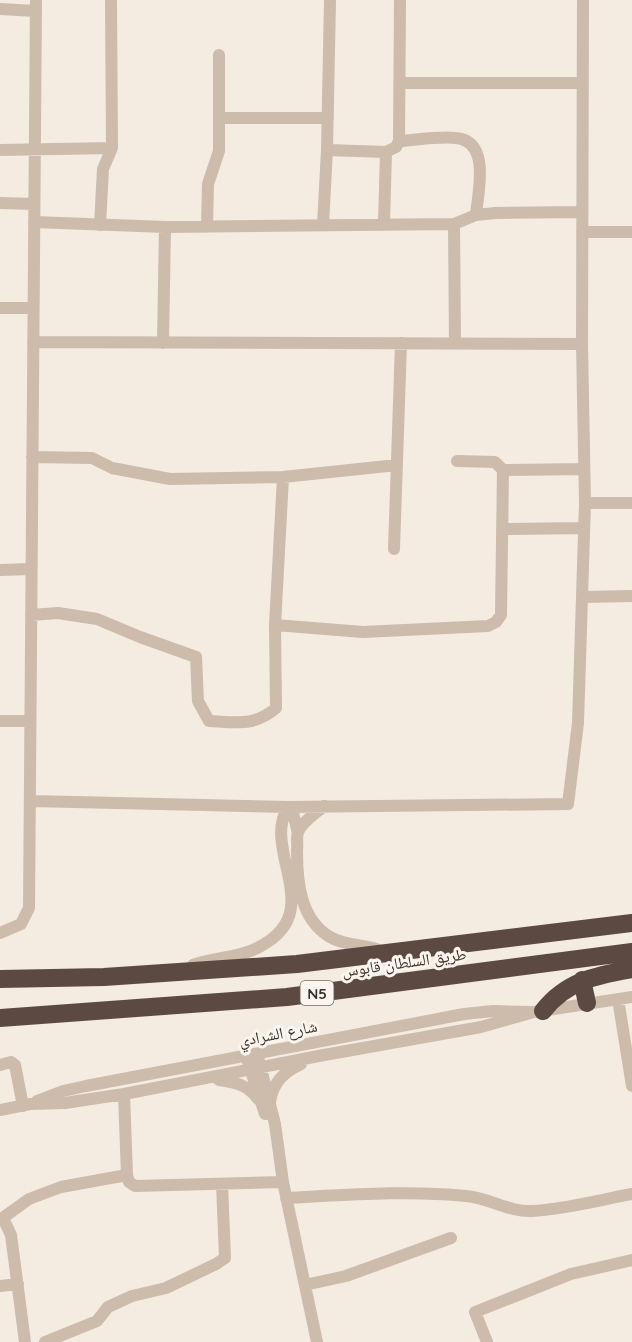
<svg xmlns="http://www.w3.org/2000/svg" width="632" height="1342" viewBox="0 0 632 1342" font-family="Quicksand,'Noto Naskh Arabic',sans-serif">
	<rect width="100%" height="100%" fill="#f4ebe1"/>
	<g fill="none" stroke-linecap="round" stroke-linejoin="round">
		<!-- minor -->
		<path stroke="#cdbbac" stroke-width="12" d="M330,0l-3,150 59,2 10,-5 3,-6 1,-141
			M0,9l35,2
			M401,83h182
			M220,118h108
			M399,141c18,-1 39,-5 57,-3 35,3 22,54 20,77
			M0,150l112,-2
			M0,203l34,1
			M34,222l131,5
			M384,224l2,-72
			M454,224l1,119
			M100,225l3,-56 9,-21 -1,-148
			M323,225l4,-75
			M207,227l1,-43 11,-33v-96
			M582,232h50
			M0,308h33
			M33,342l549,2
			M163,343l2,-116 289,-3 22,-9 19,-2 87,-1
			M32,457l60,1 20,10 58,11 113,-2 114,-12
			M503,470l81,-1
			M585,503h47
			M502,529l82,-1
			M394,549l7,-206
			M0,570l31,-1
			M583,597l49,-1
			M31,615l27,-2 39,6 43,18 56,20 2,44 11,20c27,1 45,6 67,-13l-1,-83 8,-148
			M275,625l88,7 125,-6 8,-4 5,-7 2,-145 -8,-8 -38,-1
			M0,721h30
			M31,801l257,6 280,-3 10,-81 7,-220 -3,-159 1,-344
			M324,806c-9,8 -21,15 -26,26 -2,5 0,13 -1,19 0,31 3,68 33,86 15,9 33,7 49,13
			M0,933l21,-9 8,-16 7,-908
			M193,965c22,-8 47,-7 68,-19 66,-35 0,-96 27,-139l5,6 5,20
			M618,999l14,87
			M259,1061l16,63 8,58 34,160
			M248,1062l17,52
			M0,1065l11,-3 4,3 8,41
			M219,1080c16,2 29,5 39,19
			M124,1094l3,81 2,7 6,4 148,-4
			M37,1101l26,-10 23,-5 378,-72 29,-3 36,1
			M270,1102c3,-20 14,-30 31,-38
			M0,1110l30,-6 35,-1 59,-9 200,-39 157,-28 53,-15 98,-15
			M286,1198c60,-3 120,-8 180,-2 24,2 42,16 66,15 33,-2 67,-11 100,-17
			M3,1218l8,17 14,107
			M0,1220l29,-21 32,-12 66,-12
			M305,1285l41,-9 105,-38
			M0,1286l18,-2
			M45,1342l52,-21 11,-14 24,-11 34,-8 50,-24 9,-6 -3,-74
			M487,1342l-12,-30 96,-38 61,-14"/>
		<!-- highway -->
		<path stroke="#5c4a42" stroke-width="18" d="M0,979l104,-2 193,-13 335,-41
			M582,980l5,23
			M543,1011c23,-30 54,-36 89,-42
			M0,1018l287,-21 345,-45"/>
	</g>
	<g text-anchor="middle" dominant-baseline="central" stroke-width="6" stroke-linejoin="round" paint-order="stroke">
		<!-- shield labels -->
		<rect fill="#fbf5ee" stroke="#756b66" stroke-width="1.5" x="300.5" y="981" width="33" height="24" rx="4.5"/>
		<g font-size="15" font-weight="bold" fill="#3b302b">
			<text x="317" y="993">N5</text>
		</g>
		<!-- street labels -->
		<g font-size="16" fill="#3b302b" stroke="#fbf5ee">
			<text transform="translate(404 962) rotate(-8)">طريق السلطان قابوس</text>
			<text transform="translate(278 1033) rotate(-11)">شارع الشرادي</text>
		</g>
	</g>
</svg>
